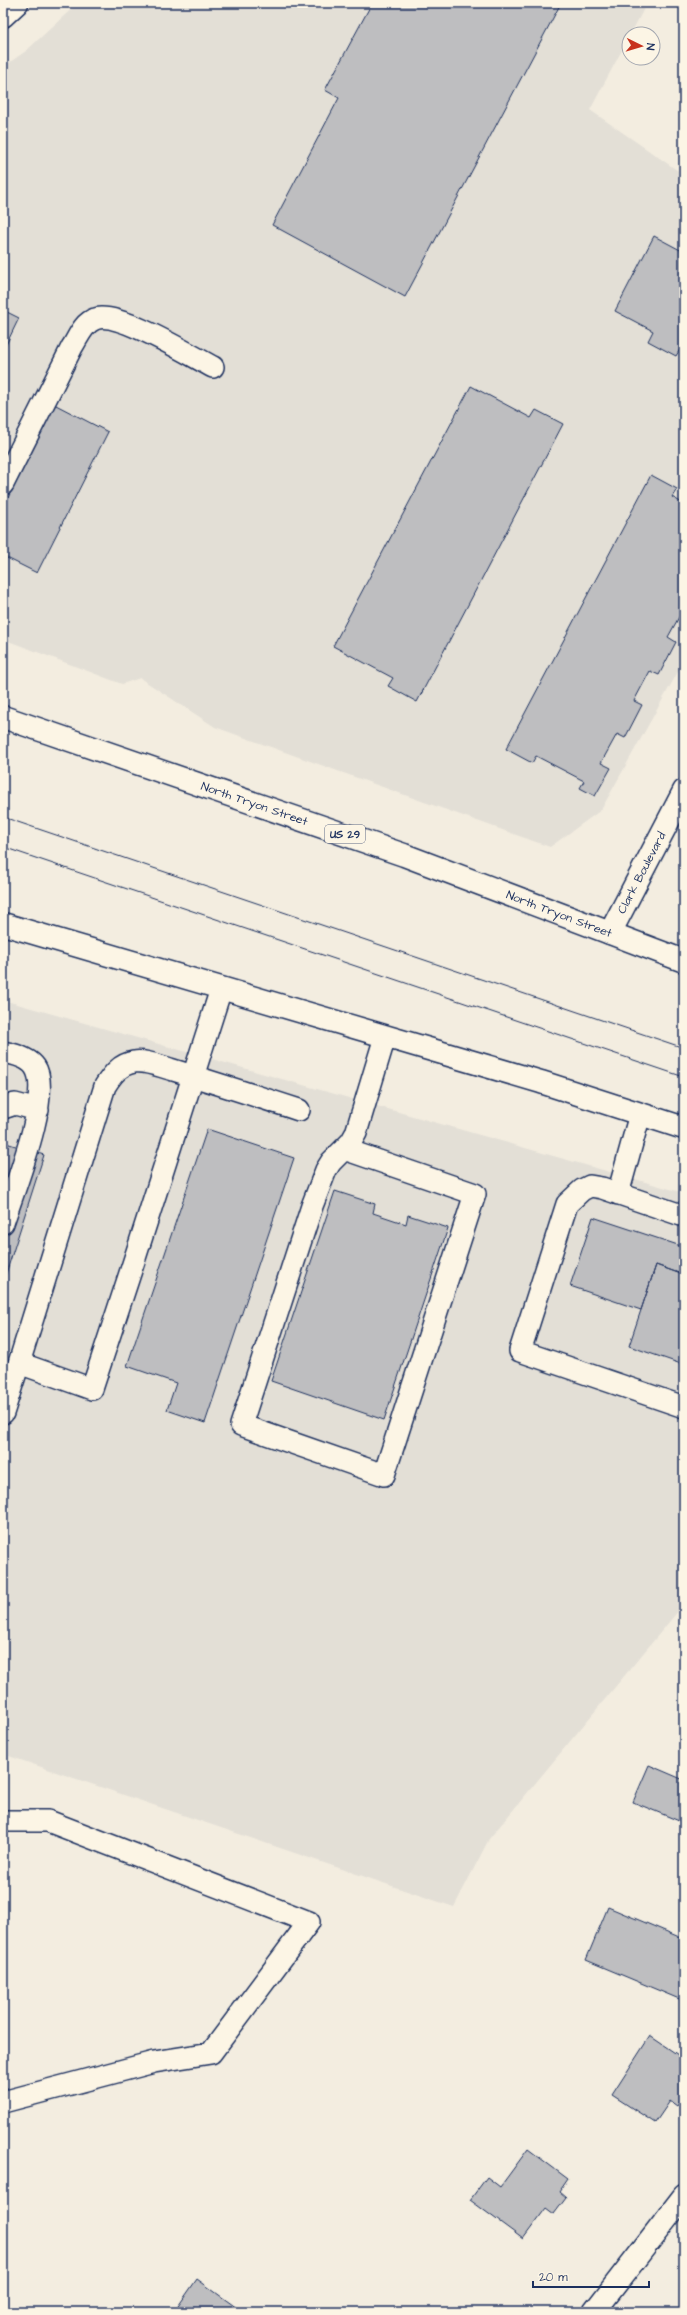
<svg xmlns="http://www.w3.org/2000/svg" width="687" height="2315" viewBox="0 0 687 2315" font-family="'Architects Daughter',sans-serif">
	<rect width="100%" height="100%" fill="#f3ede0"/>
	<filter id="ink" filterUnits="userSpaceOnUse"><feTurbulence type="fractalNoise" baseFrequency=".025" numOctaves="2"/><feDisplacementMap in="SourceGraphic" scale="8" xChannelSelector="R" yChannelSelector="G"/><feConvolveMatrix kernelMatrix="1 2 1 2 8 2 1 2 1" color-interpolation-filters="sRGB"/></filter>
	<g filter="url(#ink)">
		<!-- built -->
		<path fill="#e3dfd6" d="M78,3h569l-57,107 94,65v486l-83,149 -51,37 -335,-120 -75,-49 -18,6 -119,-45v-572l23,-16z
			M3,1000l681,193v411l-195,235 -35,68 -451,-153z"/>
		<!-- building -->
		<path fill="#bebec0" stroke="#1b2f5e" d="M372,3h189l-156,294 -133,-72 67,-127 -14,-8z
			M654,236l30,16v95l-2,-1 -6,10 -28,-15 5,-10 -38,-20z
			M3,310l16,8 -16,33z
			M471,386l60,32 5,-8 27,14 -146,278 -29,-16 5,-8 -60,-32z
			M54,404l54,28 -71,141 -34,-17v-48z
			M651,475l26,14 -5,8 12,7v104l-16,29 8,5 -17,33 -9,-4 -16,30 8,4 -17,33 -8,-4 -16,29 10,5 -16,28 -15,-8 4,-7 -48,-25 -4,7 -26,-14z
			M207,1129l87,29 -89,265 -38,-13 9,-27 -49,-17z
			M3,1142l41,13 -41,128z
			M335,1191l40,13 -2,9 33,11 2,-9 40,13 -64,192 -113,-39z
			M593,1217l91,30v28l-28,-10 -15,45 -71,-24z
			M656,1265l28,10v90l-55,-19z
			M649,1765l35,15v43l-51,-21z
			M608,1907l76,32v62l-98,-41z
			M650,2036l34,23v37l-7,10 -7,-5 -15,22 -43,-28z
			M528,2149l40,30 -9,13 7,6 -12,16 -8,-6 -23,31 -53,-39 17,-23 13,10z
			M197,2279l40,29 -2,4h-61z"/>
		<g fill="none" stroke-linecap="round" stroke-linejoin="round">
			<!-- lane casing -->
			<g stroke="#1b2f5e" stroke-width="24">
				<path id="lane" d="M3,484l69,-137c6,-9 11,-24 23,-28 22,-9 95,36 118,48
					M221,989c-42,134 -85,267 -129,400l-73,-26 86,-277c7,-11 15,-22 29,-24 11,-2 25,4 36,7 43,13 86,27 129,41
					M3,1052c11,2 26,6 32,15 18,26 -22,125 -32,156
					M3,1108l12,-4 23,6
					M344,1149l131,45 -91,281 -143,-50 71,-219 14,-36 5,-8 20,-20 5,-9 29,-96
					M618,1194l22,-80
					M684,1216l-82,-28 -12,-2 -8,4 -15,14 -47,147 164,56
					M3,1413l16,-50
					M3,1821h45l261,101 -98,131 -57,9 -151,40"/>
			</g>
			<!-- street casing -->
			<g stroke="#1b2f5e" stroke-width="25">
				<g id="street">
					<path id="s1" d="M610,933l74,-142"/>
					<path d="M594,2312l90,-116"/>
				</g>
			</g>
			<!-- secondary casing -->
			<g stroke="#1b2f5e" stroke-width="25">
				<path id="secondary" d="M3,16l14,-13"/>
			</g>
			<!-- primary casing -->
			<g stroke="#1b2f5e" stroke-width="25">
				<g id="primary">
					<path id="s2" d="M3,717l401,138 280,106"/>
					<path d="M3,924l538,158 143,46"/>
				</g>
			</g>
			<!-- lane -->
			<use href="#lane" stroke="#fcf5e5" stroke-width="21"/>
			<!-- street -->
			<use href="#street" stroke="#fcf5e5" stroke-width="22"/>
			<!-- secondary -->
			<use href="#secondary" stroke="#fcf5e5" stroke-width="22"/>
			<!-- primary -->
			<use href="#primary" stroke="#fcf5e5" stroke-width="22"/>
			<!-- tram -->
			<path stroke="#1b2f5e" stroke-width="1" d="M3,817l681,231
				M3,847l681,230"/>
		</g>
	</g>
	<g text-anchor="middle" dominant-baseline="central" stroke-width="3.5" stroke-linejoin="round" paint-order="stroke">
		<!-- shield labels -->
		<rect fill="#fcf5e5" stroke="#5e6a86" stroke-width="1" x="325" y="825" width="40" height="18" rx="3"/>
		<g font-size="11" font-weight="bold" fill="#1b2f5e">
			<text x="345" y="834">US 29</text>
		</g>
		<!-- street labels -->
		<g font-size="12" fill="#1b2f5e" stroke="#fcf5e5">
			<text stroke="none"><textPath href="#s2" startOffset="266">North Tryon Street</textPath></text>
			<text stroke="none"><textPath href="#s1" startOffset="68">Clark Boulevard</textPath></text>
			<text stroke="none"><textPath href="#s2" startOffset="590">North Tryon Street</textPath></text>
		</g>
	</g>
	<!-- margin -->
	<rect width="687" height="2315" fill="none" stroke="#fcf5e5" stroke-width="16"/>
	<rect x="8" y="8" width="671" height="2299" fill="none" stroke="#1b2f5e" stroke-width="1.5" filter="url(#ink)"/>
	<!-- north arrow -->
	<g transform="translate(641 46) rotate(95)"><circle r="19" fill="#fcf5e5" stroke="#a2a6af"/>
	<path d="M0-3L7 15L0 10L-7 15Z" fill="#c8321e"/>
	<text y="-6" font-size="11" font-weight="bold" text-anchor="middle" fill="#1b2f5e">N</text>
	</g>
	<!-- scale -->
	<path d="M533 2281v6h116v-6" fill="none" stroke="#1b2f5e" stroke-width="2"/>
	<text x="539" y="2281" font-size="12" fill="#1b2f5e" stroke="#fcf5e5" stroke-width="3" paint-order="stroke">20 m</text>
</svg>
